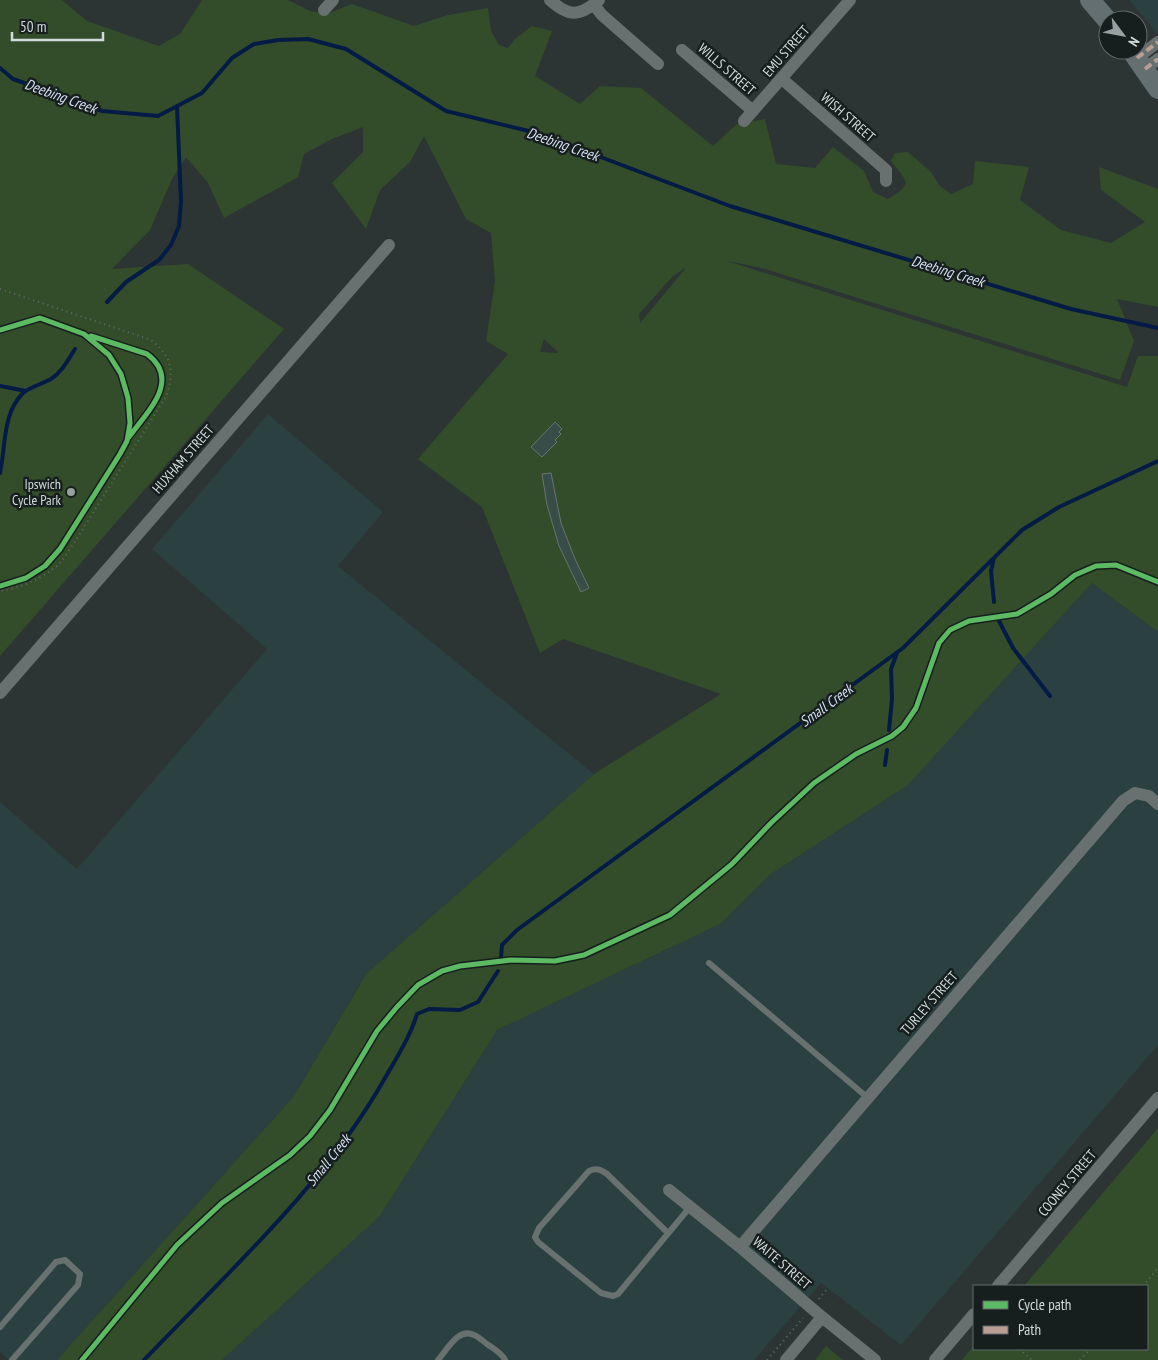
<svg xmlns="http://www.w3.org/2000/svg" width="1158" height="1360" viewBox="0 0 1158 1360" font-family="'PT Sans Narrow',sans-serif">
	<rect width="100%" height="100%" fill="#2c3434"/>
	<!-- built -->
	<path fill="#2a4041" d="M1129,0h29v34z
		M268,414l115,98 -45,54 256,208 -227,199 -73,123 -237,264h-48l-9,-8v-550l77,67 190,-220 -115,-100z
		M1092,583l66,49v413l-257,300 -80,-62 -67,77h-532l158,-144 117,-186 223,-106 51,-50 137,-89z"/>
	<!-- green -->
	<path fill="#334d2a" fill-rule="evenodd" d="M0,0h62l25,21 72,25 21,-12 22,-34h86l22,11 17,3 25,-10 62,22 34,-11 40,-7 3,23 8,14 9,3 8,-10 16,-12 20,5 -17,45 45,28 20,-18 41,2 72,58 24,-22 28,-5 11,45 39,4 18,-21 31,24 9,21 15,7c27,-16 18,-18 3,-38l4,-8 13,-1 23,20 9,14 11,8 22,-10 2,-23 54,6 -9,33 41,30 50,13 34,-21 -44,-32 -2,-23 59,22v118l-41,-8 17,42 -14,39 -358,-112 -35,-7 400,126 11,-31h20v276l-66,-49 -184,202 -137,89 -51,50 -223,106 -117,186 -158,144h-165l237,-264 73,-123 227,-199 127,-80 -158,-55 -23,14 -58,-146 -64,-48 90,-105 -22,-13 9,-60 -4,-48 -25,-14 -42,-83 -14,26 -30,28 -14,39 -34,-46 31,-31v-25l-31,12 -28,15 -6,23 -74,41 -16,-35 -22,-26 -14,22 -22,51 -38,39 76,-5 96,65 -284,327zM685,268v1l-45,54 -1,-9 34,-38zM544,339l14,13v1l-18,-1z
		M1158,1128v232h-196l12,-15v4h173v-63h-123z
		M826,1346l17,14h-28z"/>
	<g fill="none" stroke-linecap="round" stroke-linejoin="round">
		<!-- stream -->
		<path stroke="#041c45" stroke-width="4" d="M0,68l13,11 89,32 56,5 44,-23 30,-35 22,-14 24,-4 30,-1 38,10 100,62 91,22 193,73 341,103 87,19
			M107,302l19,-20 33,-22 12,-15 8,-19 2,-25 -4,-94
			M0,386l26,5
			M0,473c6,-27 2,-59 23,-80 7,-6 19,-9 28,-14 11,-7 17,-19 24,-30
			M994,602l-3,-31 3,-13
			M998,619l15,29 37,48
			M889,730l3,-31 -1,-30 6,-16
			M885,765l2,-15
			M501,958l1,-13 15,-15 386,-282 119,-118 37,-23 99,-46
			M144,1360c85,-89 180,-174 241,-282 12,-21 25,-41 32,-64l12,-5 31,1 18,-8 20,-31"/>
	</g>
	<!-- building -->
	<path fill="#384c48" stroke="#6c7371" d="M555,422l7,7 -3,3 2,2 -6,6 2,2 -15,15 -11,-10z
		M551,473l10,50 14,36 14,29 -8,4 -22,-46 -12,-41 -5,-31z"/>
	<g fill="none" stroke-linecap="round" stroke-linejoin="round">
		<!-- path -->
		<path stroke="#646a6a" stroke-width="2" stroke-dasharray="1 4" stroke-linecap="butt" d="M0,289l151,51c21,17 23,29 16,55l-91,145c-5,7 -10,16 -16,23 -16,15 -39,25 -60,28
			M1143,1286l15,-18
			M819,1299l8,-10
			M1019,1349l13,11
			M767,1360l36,-42
			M1080,1360l10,-11"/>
		<!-- service -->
		<path stroke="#697070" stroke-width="6" d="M709,963l159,135
			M668,1233l-61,-59c-7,-5 -11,-6 -18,-3l-50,57 -4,9 3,5 63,51 12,3 5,-2 72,-87
			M0,1327l56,-65 9,-2 15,14 -2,11 -66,75
			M438,1360c9,-10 20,-33 36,-25 5,2 9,6 13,9 7,5 15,9 18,16"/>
		<!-- minor -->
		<path stroke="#697070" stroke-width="12" d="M550,0c19,17 29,17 49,0
			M594,5l8,10 56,49
			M324,10l9,-10
			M682,50l71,61
			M1137,58l21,-16
			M1145,69l13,-10
			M782,79l104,91v11
			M744,121l106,-121
			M0,693l389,-448
			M669,1190l71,57 82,70 53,43
			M740,1247l383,-446 12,-8 14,3 9,8
			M998,1286l160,-188
			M786,1360l36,-43
			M935,1360l39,-46"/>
		<!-- primary -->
		<path stroke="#636f70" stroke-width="20" d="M1090,0l18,21
			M1131,50l27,39"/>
		<!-- quiet -->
		<path stroke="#b99d93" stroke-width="4" stroke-dasharray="8 4" stroke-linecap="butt" d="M1137,58l21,-16
			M1145,69l13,-10"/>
		<!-- cycleway casing -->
		<g stroke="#171e1e" stroke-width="8">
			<path id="cycleway" d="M0,330l40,-12 44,16 25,21 12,19 7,24 2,25 -3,18 -7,13 -60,95 -15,17 -19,12 -26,8
				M91,336l56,18c35,26 0,58 -18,83
				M82,1360l95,-115 45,-42 68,-48 20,-19 20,-26 47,-79 20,-24 21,-22 24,-14 18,-5 51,-6 44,1 29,-6 86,-40 62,-51 39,-41 43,-40 42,-29 36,-18 11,-9 13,-19 23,-65 11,-13 19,-9 48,-7 34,-20 24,-19 21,-9 20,-1 42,17"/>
		</g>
		<!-- cycleway -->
		<use href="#cycleway" stroke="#5cba63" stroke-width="5"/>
	</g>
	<!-- markers -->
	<circle fill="#98a1a1" stroke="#171e1e" stroke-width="2" cx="71" cy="492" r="5"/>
	<g text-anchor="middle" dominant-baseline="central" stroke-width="5" stroke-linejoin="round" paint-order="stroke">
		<!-- street labels -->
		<g font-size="14" fill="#d2dbdb" stroke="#171e1e">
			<text transform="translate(786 51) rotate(-49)">EMU STREET</text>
			<text transform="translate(727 69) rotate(41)">WILLS STREET</text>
			<text transform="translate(848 117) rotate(41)">WISH STREET</text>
			<text transform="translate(183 459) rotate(-49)">HUXHAM STREET</text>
			<text transform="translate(929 1003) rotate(-49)">TURLEY STREET</text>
			<text transform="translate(1067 1183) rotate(-50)">COONEY STREET</text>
			<text transform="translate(782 1263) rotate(41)">WAITE STREET</text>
		</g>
		<!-- poi labels -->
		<g font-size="14" fill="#d2dbdb" stroke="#171e1e" text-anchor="end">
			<text x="61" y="484">Ipswich<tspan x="61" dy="16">Cycle Park</tspan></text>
		</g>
		<!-- water labels -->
		<g font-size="15" font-style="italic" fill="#d2def0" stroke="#171e1e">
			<text transform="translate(61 96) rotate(20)">Deebing Creek</text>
			<text transform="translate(563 144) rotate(19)">Deebing Creek</text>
			<text transform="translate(948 271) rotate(17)">Deebing Creek</text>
			<text transform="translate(826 705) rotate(-36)">Small Creek</text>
			<text transform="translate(328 1160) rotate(-51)">Small Creek</text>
		</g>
	</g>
	<!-- legend -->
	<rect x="973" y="1285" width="175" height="65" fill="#171e1e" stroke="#626a6a"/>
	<rect x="983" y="1301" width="25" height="8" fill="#5cba63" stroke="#626a6a"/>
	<text x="1018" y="1310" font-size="15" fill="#d2dbdb">Cycle path</text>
	<rect x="983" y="1326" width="25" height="8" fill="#b99d93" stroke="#626a6a"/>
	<text x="1018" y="1335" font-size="15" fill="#d2dbdb">Path</text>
	<!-- north arrow -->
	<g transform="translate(1123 35) rotate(122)"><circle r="24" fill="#171e1e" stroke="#626a6a"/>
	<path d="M0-4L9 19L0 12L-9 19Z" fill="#98a1a1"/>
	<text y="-8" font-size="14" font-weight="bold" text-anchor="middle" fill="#d2dbdb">N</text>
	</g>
	<!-- scale -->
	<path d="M12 32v8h91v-8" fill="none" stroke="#d2dbdb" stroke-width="2.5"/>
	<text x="20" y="32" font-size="15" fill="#d2dbdb" stroke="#171e1e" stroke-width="4" paint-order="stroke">50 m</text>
</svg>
